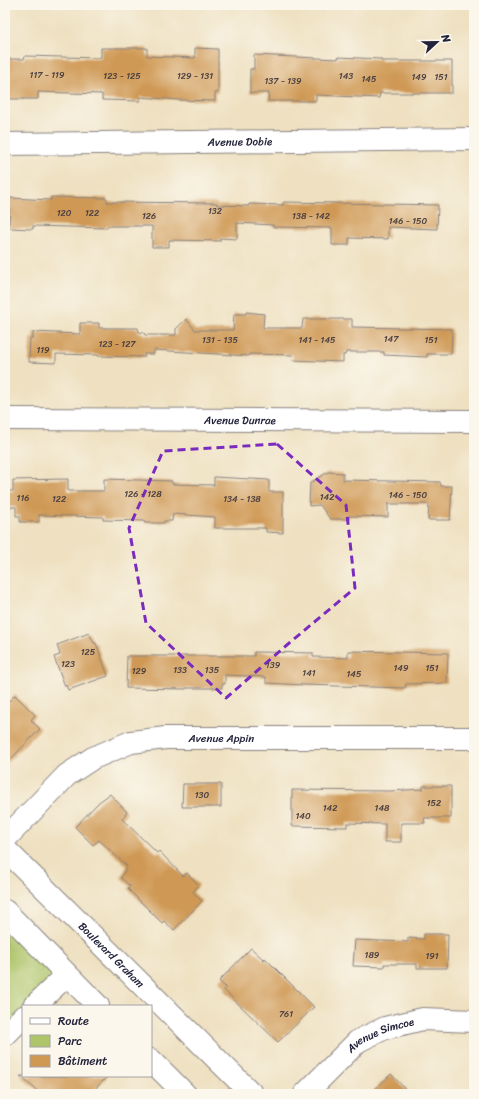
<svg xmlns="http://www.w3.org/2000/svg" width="479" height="1099" viewBox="0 0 479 1099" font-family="Sriracha,sans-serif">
	<rect width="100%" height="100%" fill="#fbf7ec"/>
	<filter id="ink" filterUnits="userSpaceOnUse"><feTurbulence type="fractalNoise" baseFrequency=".025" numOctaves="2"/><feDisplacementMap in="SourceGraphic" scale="8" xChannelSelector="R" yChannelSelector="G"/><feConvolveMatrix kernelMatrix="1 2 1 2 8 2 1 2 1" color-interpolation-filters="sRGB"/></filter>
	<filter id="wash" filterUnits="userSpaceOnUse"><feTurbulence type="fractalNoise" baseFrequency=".012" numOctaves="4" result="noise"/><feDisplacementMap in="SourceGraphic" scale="16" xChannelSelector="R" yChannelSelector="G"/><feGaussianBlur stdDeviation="0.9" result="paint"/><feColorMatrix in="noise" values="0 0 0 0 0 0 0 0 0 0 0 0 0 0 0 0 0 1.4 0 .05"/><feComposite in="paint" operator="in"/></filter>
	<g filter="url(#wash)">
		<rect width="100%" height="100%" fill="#eee0c0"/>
		<!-- green -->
		<path fill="#aec56a" stroke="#687452" d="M5,911l62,64 -33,31h-11v11l-18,18z"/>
		<g id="blocks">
			<!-- building -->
			<path fill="#cf9954" d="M101,48h46v8l48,2v-10l23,1v44h-3v8l-36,-1 -39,-3v4l-38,-1v-6l-64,-2v7h-33v-40h19l1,-3 73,2 3,-1z
				M254,55l84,4v-2l43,2v2h71v32h-72l-1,5 -63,-3v6h-48l1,-8h-19v-24h4z
				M51,197l56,1v4l110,1v2l32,1v-2l34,1 1,-3 154,3 -1,24 -49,-2v12l-39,-1v7h-17v-17l-59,-1v-2l-36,-2v16l-17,-1v3l-51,-1v7h-17v-21h-45v2l-74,-2v3l-24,-1 1,-30 41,2z
				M246,312l18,2 -1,14h39l1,-9h49v8l100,2 -1,25h-24v3l-43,-2v-3h-38l-1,3h-2v7l-51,-2 1,-5 -44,-1v2l-95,-6v4h-10l1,3 -47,-1v-1l-42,-1v9l-27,-1 1,-24h3v-6l47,2v-11h19v5h39l1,4 5,1 1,2h31v-6l10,-10 9,11h38l1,-16h12z
				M328,472l15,1v7l97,2 1,4h11l-2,34h-22l1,-16h-41v13l-39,-1v3h-19l-10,-14 -11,1 1,-23z
				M214,477l55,3v12h14v41l-17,-1v-4h-51v-11l-42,-3 -1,7h-8v2h-19l-1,-2 -41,-1v-3l-64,-2v7h-19v-6h-4v-9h-11v-16h8v-11l55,-1v12h36v-12l68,2v3l42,1z
				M89,633l5,10h2l12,33 -40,14 -2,-5 -1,1 -11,-29 6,-2 -3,-10z
				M348,651l100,2 -1,30 -41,1 -1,4 -101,-3 -38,-2v-6l-41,-2v9h-3v4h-36v1l-60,-1 1,-32h127v-4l59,1v4l35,1z
				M15,695l20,20 -4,5 9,9 -35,36v-60z
				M183,784h38v23h-39z
				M423,786h28v32h-27l1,5h-24v19h-16v-18l-38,-1v4l-55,-1v-36l98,1 33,-2z
				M110,794l17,18 -5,7 35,34 2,-2 24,25 4,-3 12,12 -6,7 9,9 -28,29 -10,-9 -2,2 -34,-34 2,-3 -9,-8 6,-12 -28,-26 -6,5 -18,-18 24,-25z
				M424,934h24l-1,34h-30v-4h-33v3l-31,-1 2,-26 53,2v-4l16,1z
				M251,948l13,12 1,-2 49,49 -36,35 -54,-52 2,-2 -7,-7z
				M391,1074l19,20h-40z
				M20,1076h88l-18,18h-49z"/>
		</g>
	</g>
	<g filter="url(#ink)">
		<use href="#blocks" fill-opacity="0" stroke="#88817e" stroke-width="1"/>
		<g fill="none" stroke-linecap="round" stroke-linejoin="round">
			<!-- minor casing -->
			<g stroke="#88817e" stroke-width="24">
				<g id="minor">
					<path id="s1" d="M5,144l469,-5"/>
					<path id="s2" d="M5,419l469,2"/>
					<path id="s3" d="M5,839l62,-64 26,-17 38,-16 35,-4h308"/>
					<path id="s4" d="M5,849l247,245"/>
					<path d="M5,911l93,95"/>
					<path d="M34,1006l33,-31"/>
					<path d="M5,1035l18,-18"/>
					<path d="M151,1060l34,34"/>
					<path id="s5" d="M305,1094l53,-53 27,-13 38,-9 51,2"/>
				</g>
			</g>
			<!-- minor -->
			<use href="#minor" stroke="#fff" stroke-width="22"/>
		</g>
	</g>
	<!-- marked area -->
	<path fill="none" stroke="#7b2cbf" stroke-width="3" stroke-dasharray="8 5" stroke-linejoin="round" d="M277,444l69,61 9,83 -67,56 -62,54 -80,-75 -17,-95 34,-77z"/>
	<g text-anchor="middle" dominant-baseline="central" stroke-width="3" stroke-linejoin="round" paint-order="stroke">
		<!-- number labels -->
		<g font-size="9" fill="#4d4041">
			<text x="47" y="75">117 - 119</text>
			<text x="122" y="76">123 - 125</text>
			<text x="195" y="76">129 - 131</text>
			<text x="346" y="76">143</text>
			<text x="419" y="77">149</text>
			<text x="441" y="77">151</text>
			<text x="369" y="79">145</text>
			<text x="283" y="81">137 - 139</text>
			<text x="215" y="211">132</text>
			<text x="64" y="213">120</text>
			<text x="92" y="213">122</text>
			<text x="149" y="216">126</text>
			<text x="311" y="216">138 - 142</text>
			<text x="408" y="221">146 - 150</text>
			<text x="391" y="339">147</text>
			<text x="220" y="340">131 - 135</text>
			<text x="317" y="340">141 - 145</text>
			<text x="431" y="340">151</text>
			<text x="117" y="344">123 - 127</text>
			<text x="43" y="350">119</text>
			<text x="143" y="494">126 - 128</text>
			<text x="408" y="495">146 - 150</text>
			<text x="327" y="497">142</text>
			<text x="23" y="498">116</text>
			<text x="59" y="499">122</text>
			<text x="242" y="499">134 - 138</text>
			<text x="88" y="652">125</text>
			<text x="68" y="664">123</text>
			<text x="273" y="665">139</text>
			<text x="401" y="668">149</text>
			<text x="432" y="668">151</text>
			<text x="180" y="670">133</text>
			<text x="212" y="670">135</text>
			<text x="139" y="671">129</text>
			<text x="309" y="673">141</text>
			<text x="354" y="674">145</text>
			<text x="202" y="795">130</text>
			<text x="434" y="803">152</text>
			<text x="330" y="808">142</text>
			<text x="382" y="808">148</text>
			<text x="303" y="816">140</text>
			<text x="372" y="955">189</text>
			<text x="432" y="956">191</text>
			<text x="286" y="1014">761</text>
		</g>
		<!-- street labels -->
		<g font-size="11" fill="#22223b" stroke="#fbf7ec">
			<text stroke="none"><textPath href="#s1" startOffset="235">Avenue Dobie</textPath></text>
			<text stroke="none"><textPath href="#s2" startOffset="235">Avenue Dunrae</textPath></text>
			<text stroke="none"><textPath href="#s3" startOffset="252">Avenue Appin</textPath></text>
			<text stroke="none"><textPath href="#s4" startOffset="150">Boulevard Graham</textPath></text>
			<text stroke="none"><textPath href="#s5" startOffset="98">Avenue Simcoe</textPath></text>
		</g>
	</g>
	<!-- margin -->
	<rect width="479" height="1099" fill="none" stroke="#fbf7ec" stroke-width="20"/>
	<!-- legend -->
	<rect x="22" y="1005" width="130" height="72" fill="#fbf7ec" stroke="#a4a2a5"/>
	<rect x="30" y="1018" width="20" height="6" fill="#ffffff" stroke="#a4a2a5"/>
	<text x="58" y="1025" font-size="12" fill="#22223b">Route</text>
	<rect x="30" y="1035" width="20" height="12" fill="#aec56a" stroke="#a4a2a5"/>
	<text x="58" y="1045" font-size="12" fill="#22223b">Parc</text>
	<rect x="30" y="1055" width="20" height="12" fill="#cf9954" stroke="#a4a2a5"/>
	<text x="58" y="1065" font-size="12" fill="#22223b">Bâtiment</text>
	<!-- north arrow -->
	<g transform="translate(437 42) rotate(68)" stroke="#fbf7ec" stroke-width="3" paint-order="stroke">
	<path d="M0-3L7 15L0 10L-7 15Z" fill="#22223b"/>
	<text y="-6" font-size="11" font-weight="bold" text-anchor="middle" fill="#22223b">N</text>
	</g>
</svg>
